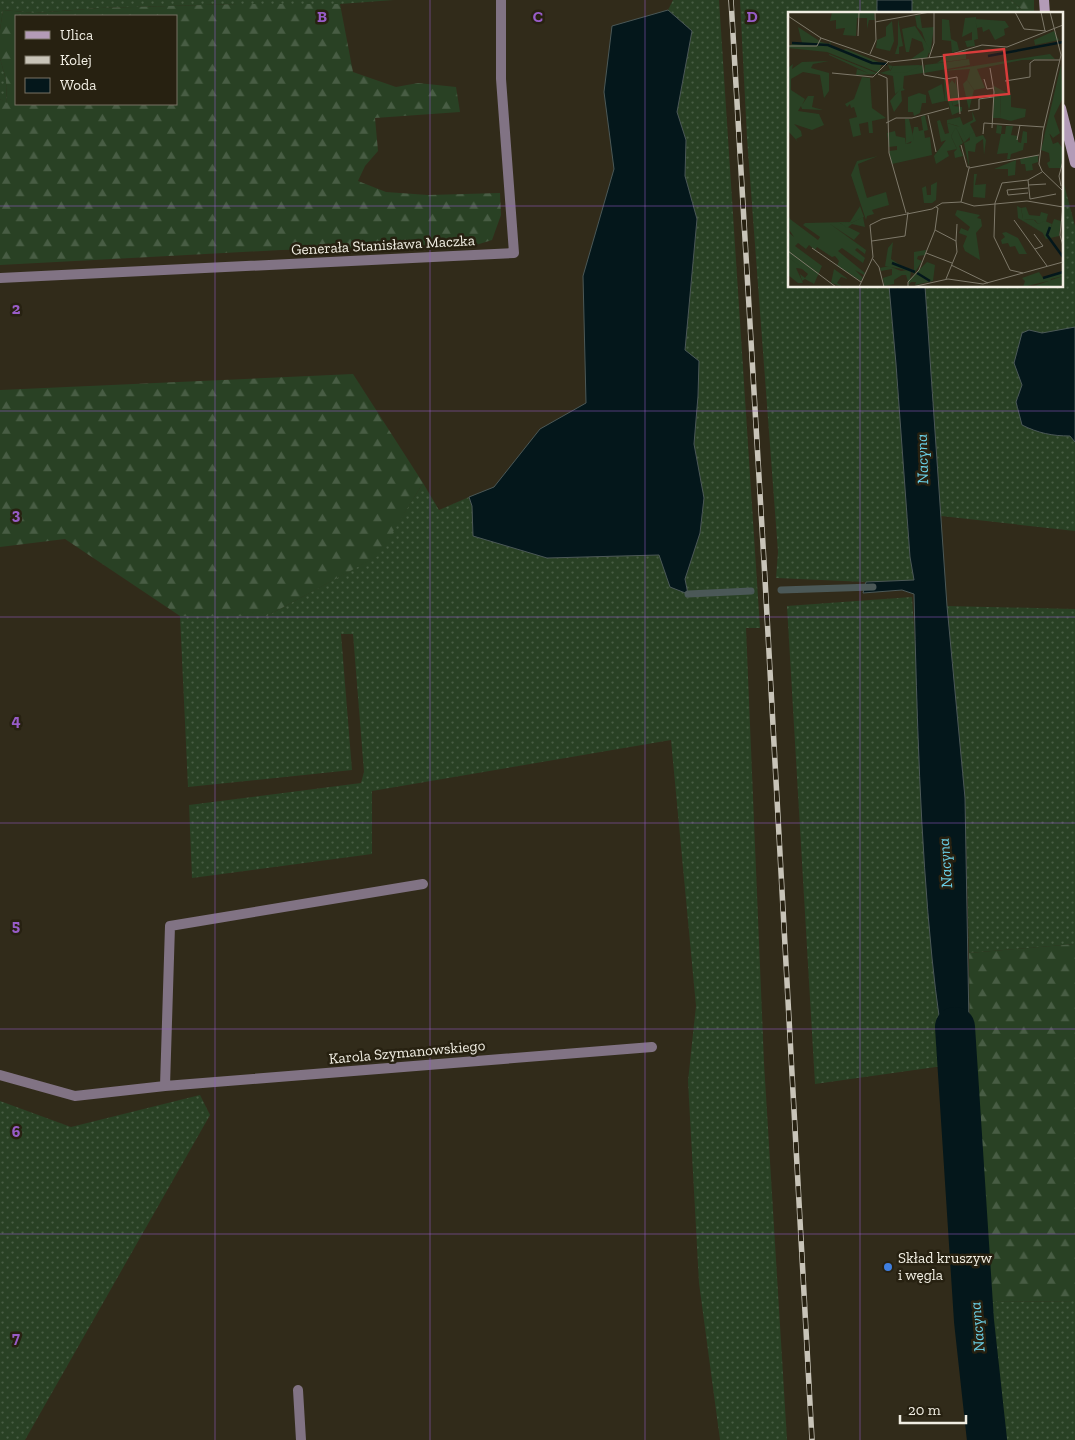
<svg xmlns="http://www.w3.org/2000/svg" width="1075" height="1440" viewBox="0 0 1075 1440" font-family="'Zilla Slab',serif">
	<defs>
		<pattern id="grass-dots" width="8" height="8" patternUnits="userSpaceOnUse" patternTransform="scale(1.25)"><rect width="8" height="8" fill="#294124"/><path d="M2 2h.1M6 6h.1" fill="none" stroke="#485d44" stroke-width="1.8" stroke-linecap="round"/></pattern>
		<pattern id="forest-firs" width="22" height="20" patternUnits="userSpaceOnUse" patternTransform="scale(1.25)"><rect width="22" height="20" fill="#294124"/><path d="M5 1l3.5 6h-7zM16 11l3.5 6h-7z" fill="#485d44"/></pattern>
	</defs>
	<rect width="100%" height="100%" fill="#312b1a"/>
	<!-- grass -->
	<path fill="url(#grass-dots)" d="M0,0h394l-54,4h-102l-139,4 -64,5 -32,-3 -3,20z
		M673,0h46l41,628h-14l18,435 23,377h-67l-21,-157 -11,-202 8,-75 -25,-266 -299,51v63l-180,24 -3,-73 172,-22 3,-11 -11,-138h-12l11,136 -164,17 -8,-171h87l110,-60 46,-73 16,27 30,-13 3,9 75,52 113,-3 25,24 15,-46 4,-35 -10,-54 4,-48 -13,-46 12,-131 -12,-43 1,-36 -9,-28 15,-81 -24,-21z
		M740,0h137v14h-88v272h100l7,78 14,193 4,23 -48,2 -90,-4 2,-26 -31,-414z
		M912,0h99l16,14h-115z
		M0,58l6,22 1,24 -7,-5z
		M1061,173l14,53v305l-134,-15 -16,-230h136z
		M912,597l31,469 -128,18 -28,-478z
		M947,606l128,3v335l-106,9 -4,-155z
		M200,1095l10,20 -185,325h-25v-339l71,26z
		M1075,1301v139h-78l-9,-138z"/>
	<!-- forest -->
	<path fill="url(#forest-firs)" fill-rule="evenodd" d="M1011,0h23v14h-7z
		M238,4h102l13,68 43,15 22,-4 38,4 4,25 -85,6 3,33 -13,15 -7,15 28,11 42,3 72,-2 1,22 -9,25 -16,5 -195,5 -281,15v-166l7,4 -1,-23 -6,-22v-28l3,-20 32,3 64,-5zM176,16v88h-160v-88z
		M353,374l70,109 -45,73 -111,60h-87l-115,-77 -65,8v-157z
		M1075,944v357l-87,1 -18,-220 -1,-129z"/>
	<!-- water -->
	<path fill="#04171b" stroke="#4b5857" d="M877,0h35v14h-35z
		M668,10l24,21 -15,81 9,28 -1,36 12,43 -12,131 14,11 -1,35 -4,48 10,54 -4,35 -15,46 3,15 -18,-7 -11,-32 -112,3 -74,-22 -1,-30 -3,-9 25,-10 46,-58 46,-26 -3,-127 31,-107 -10,-77 8,-66z
		M889,286h36l22,320 18,192 5,284h-22c-5,-41 -12,-82 -16,-124 -12,-121 -15,-242 -18,-364l-12,-4 -39,3 3,-11 48,-2 -4,-23 -14,-193z
		M1075,327v115l-5,-6c-18,0 -32,-3 -48,-11l-6,-23 6,-17 -8,-22 8,-30 7,-3 13,3z"/>
	<g fill="none" stroke-linecap="round" stroke-linejoin="round">
		<!-- stream -->
		<path stroke="#4b5857" stroke-width="7" d="M781,590l92,-3
			M688,594l63,-3"/>
		<!-- river -->
		<path stroke="#04171b" stroke-width="40" d="M955,1027l19,294 13,119"/>
		<!-- street -->
		<path stroke="#817384" stroke-width="10" d="M0,278l514,-25 -13,-174v-79
			M0,1075l75,21 90,-10 487,-39
			M165,1086l5,-160 253,-42
			M298,1390l3,50"/>
		<!-- secondary -->
		<path stroke="#b39bb7" stroke-width="10" d="M1044,0l1,14
			M1061,108l14,55"/>
		<!-- rail casing -->
		<g stroke="#c8c4b8" stroke-width="5.5">
			<path id="rail" d="M731,0l34,579 47,861"/>
		</g>
		<!-- rail -->
		<use href="#rail" stroke="#272111" stroke-width="4" stroke-dasharray="11" stroke-linecap="butt"/>
	</g>
	<!-- grid -->
	<path fill="none" stroke="#985cc8" stroke-width="1" stroke-opacity="0.55" d="M215,0v1440M430,0v1440M645,0v1440M860,0v14M0,206h789M1061,206h14M860,286v1154M0,411h1075M0,617h1075M0,823h1075M0,1029h1075M0,1234h1075"/>
	<!-- markers -->
	<circle fill="#3f7fe0" stroke="#272111" stroke-width="2" cx="888" cy="1267" r="5"/>
	<g text-anchor="middle" dominant-baseline="central" stroke-width="5" stroke-linejoin="round" paint-order="stroke">
		<!-- street labels -->
		<g font-size="15" fill="#f1eee3" stroke="#272111">
			<text transform="translate(383 245) rotate(-3)">Generała Stanisława Maczka</text>
			<text transform="translate(407 1052) rotate(-5)">Karola Szymanowskiego</text>
		</g>
		<!-- poi labels -->
		<g font-size="15" fill="#f1eee3" stroke="#272111" text-anchor="start">
			<text x="898" y="1258">Skład kruszyw<tspan x="898" dy="17">i węgla</tspan></text>
		</g>
		<!-- water labels -->
		<g font-size="16" font-style="italic" fill="#6bd0e7" stroke="#272111">
			<text transform="translate(922 459) rotate(-92)">Nacyna</text>
			<text transform="translate(945 863) rotate(-94)">Nacyna</text>
			<text transform="translate(977 1327) rotate(-95)">Nacyna</text>
		</g>
	</g>
	<!-- overview -->
	<g transform="translate(788 12)">
		<rect width="275" height="275" fill="#312b1a"/>
		<path d="M44,0h42l1,8h-6l-2,9v-11h-10l-1,18 -13,-1 2,-7 -9,1v-9l-6,1zM132,3l2,13 12,-1 -4,28 -8,-23 -5,-5 -2,-11zM188,5l2,22 -4,1 1,6 -8,1 -2,-6 7,-1v-8l-10,5 3,-19zM110,7l5,27 -4,1v7h-4l3,-10zM154,7l7,1 2,19 6,3 2,8 -7,3 -1,-12 -9,-1zM104,9l2,20 -4,10 -14,-3 1,-8 9,-4v-9zM178,38v9l-29,4 8,-6zM262,42l5,5 -33,1 -45,9 8,19 -11,2 -7,-10 3,-11 -28,2zM41,43v-1l50,20 -23,1 1,-6 11,4zM181,47l1,6 -46,8 1,-8zM14,50l27,-1 -16,3 -2,4 18,5v18l-5,7 -4,-23 -17,-3 -12,7v11l14,9 -3,6 6,-9h6l-2,11 11,3 -21,-1 -1,-3 -3,5 21,3 5,11 -12,5 -18,-6 7,7 1,5 -6,3 2,3 -10,-11v-63l5,-4 -1,5zM100,53l5,1 -3,5 33,-6v8l-19,3 -1,12 -8,6 -2,-18 -13,-3 10,-3zM74,65l8,1 2,30 14,10 -14,3 1,12h-4l-1,-11 -9,2 2,11 -8,2 -4,-18 8,-2 -3,-10 -3,1 -1,-4 -3,3 -2,-3 9,-5zM156,67l2,1 7,26 9,1v4l-10,4 -4,-14h-3zM206,74l17,9h-10l-1,23h-7zM184,99l4,10 -6,3 4,8 -9,10 -7,-16 -11,-3v-3l13,-3 3,8 10,-5zM137,103l3,15 -4,1 1,7 5,-1 2,18 -40,9 -3,-13 8,-1v-4l-8,1 -2,-14 8,-2 1,5 9,2 1,6 5,-1 3,-16h4l1,4 4,-1 -2,-13zM209,113l5,1 -1,8h4l1,-8h7l-2,9 7,1v6l3,1 2,-12 4,1v11h-3l-1,7 -12,4 -1,5h-3l1,-6 -11,1 4,-20 -5,-1zM250,143v7l-6,2 1,6 -7,1 -1,-7h-4l-1,-5zM90,144l-20,8 2,10 7,24 19,-6 3,13 -17,5 2,4 -7,2 -1,4 -15,-45 6,-14zM186,162h3l-2,11 11,-1 -1,14 -12,-1zM72,194l4,11 -13,6h-11l20,10 -6,7 -24,-16 36,26 -1,4 -8,-6 -2,2 10,8 -2,5 -21,-15 -4,3 27,22 -1,2 -9,-5 8,8 -2,3 -24,-15 2,-5 -4,-5 -3,1 -15,-10 -2,3 -6,-5 -3,4 -8,-6 -3,3 27,20 -8,18 -9,-5 -3,2 -2,-7 5,4 3,-4 -20,-17v-25l6,5 -6,-9v-14l2,5 28,21 2,-3 -17,-12 2,-2 45,-1zM238,195l3,8 11,1 1,-4 7,2 -2,8 -8,2 -3,-4 -12,-1 -2,-11zM169,198l23,5 -3,3 4,1 1,7 -6,7 4,27 -15,-9 -2,-5 4,-10 -8,-3 2,-5 7,3 2,-4 -15,-12zM266,207l7,2 -2,15 -13,3 -5,-9 2,3 8,-6zM138,238l-1,5 -7,1 -1,3 5,2 -8,13 -3,-3 -1,8 17,-17 8,3 -2,16 -18,4 1,-3h-5l-2,3 -3,-10h-4l-8,5v4l-10,2 -1,-8 9,-3v-6l-11,2 -1,-3 9,-2 12,5 7,-1 -6,-1 3,-2 9,3v-18zM46,257l14,10 -7,-2 -4,6 6,4 -12,-4z" fill="#294124"/>
		<path d="M187,7l30,2 4,6 -5,2 1,6 -10,5 -6,-11 -6,3 -1,-5 -5,1zM127,14l15,23 -3,9 -16,1 13,-9 -2,-8 -10,-4 -3,14h-3l-4,-23zM10,15l23,15 8,2 2,-3 -1,5 11,5 5,-2 40,16h-5l-2,8 -52,-21 -39,-4 5,-5h9zM273,53l2,33 -9,18 6,17 -7,5 -3,-4 -6,3zM105,54l26,-1 2,1 -16,7 -15,-1zM167,66l5,25 -7,3 -5,-20 4,-6 3,4zM179,68l7,10 -5,20 -6,-26zM154,72l3,17 -13,3 -4,-13zM114,75l3,3 -4,1 1,10 -8,11 -4,-11zM131,81l7,2v8h-4l-2,10 -6,3 -1,-4h-5v-15zM213,83h10v12l15,2 -1,8 -14,4 -11,-3zM117,107h4l5,21 -8,4zM152,108l5,14 4,-1 -2,-10 13,4 6,12 -2,4 6,-3 -1,-5 5,-3 2,5 7,-2 3,5 -2,15 -1,-16 -7,5 -1,8 -7,-1 1,16 -5,-24 -8,-15 -5,8 6,13 -10,2 2,5 -13,8 -2,-8 12,-16 -5,2 -4,-21zM228,148l-1,15 -7,1v-7h-14zM149,170l-1,18 -4,3h-8l-2,-15 4,-2 1,9h4v-10zM229,194l4,2 2,11 11,1 4,4 7,-3 7,3 -3,9h-6l-25,-15zM75,205l2,10 -13,-3 -5,4 -8,-6 12,1zM218,220l12,6 9,16h-8l-4,-8 -5,1 -2,-4 -6,1 -1,-4 4,-3 -3,-4zM105,230l-2,17 17,11 -23,-4 3,-18zM0,245l16,12 -8,-1 7,15h-5l-10,-8zM275,264v8l-6,3h-26z" fill="#294124"/>
		<path d="M168,115l7,16 -4,3 4,10 -8,2 -1,-6 3,-3 -6,-13z" fill="#294124"/>
		<path d="M266,19l5,9 -24,5 -1,-5zM259,115l6,17 5,-2 5,7 -2,19h-12l-2,-5 3,-2 -1,-8 -8,-3zM251,260l4,6 20,-6v4l-12,3 -2,6 -1,-4 -25,6 2,-6 -3,-3z" fill="#294124"/>
		<path fill="none" stroke="#04171b" stroke-width="2.5" d="M4,31l36,2 44,18 15,1M200,44l75,-14M262,215l-3,8 16,22M104,251l23,9M129,261l13,8M255,266l20,-6"/>
		<path fill="none" stroke="#7e796a" stroke-width="1" d="M227,0l9,17 22,2M253,0l4,19M262,0l11,43 -18,76 -4,33 3,7 21,20M0,4l33,22 69,24 55,-6 37,-11 25,2 56,-22M87,10l55,-10M70,24l1,-24M0,34h29l4,-8M82,42l6,-14 -1,-28M141,46l5,-15v-31M134,47l2,16 22,4 11,-2 3,37M202,56l4,24 -2,36M44,61l41,4 15,-15M90,62l9,4 2,75 17,60M196,67l3,10 6,-1M217,69l25,-4v-14l4,-3h26M180,99l11,-2v-10l14,-2M140,103l8,37M98,111l10,-5h16l37,-10M195,122l1,-11 60,4M229,128l3,-15M173,133l6,22h3M240,168l2,19 26,-5M240,173l18,-1M273,174l-2,-10 4,-15M240,176l-21,2 1,5 20,-2M173,190l8,-34 70,-13M275,194l-3,29 3,11M226,208l33,46M147,218l21,11 1,11 -11,27M246,222l9,12 -8,3M84,229l33,-5 3,-24M168,229l1,-17M24,236l49,34M0,239l48,36M138,241l26,10M85,247l6,8 5,20M163,253l37,18M235,261l-13,-3 -16,-33 1,-34 7,-20 26,-3 14,-8M71,275l14,-30 -3,-32 12,-6 50,-10 10,-6 19,-1 13,4 53,-5 36,6M120,275v-5l11,-12 16,-40 3,-22 -2,-1M124,275l36,-8 35,5 80,-22"/>
		<path fill="#d93c3b" fill-opacity="0.15" stroke="#d93c3b" stroke-width="2.5" d="M216,37l5,45 -60,6 -5,-45z"/>
		<rect width="275" height="275" fill="none" stroke="#f1eee3" stroke-width="2.5"/>
	</g>
	<g font-size="16" text-anchor="middle" font-weight="bold" fill="#985cc8" stroke="#272111" stroke-width="5" stroke-linejoin="round" paint-order="stroke">
		<text x="322" y="22">B</text>
		<text x="538" y="22">C</text>
		<text x="752" y="22">D</text>
		<text x="16" y="314">2</text>
		<text x="16" y="520">3</text>
		<text x="16" y="726">4</text>
		<text x="16" y="931">5</text>
		<text x="16" y="1137">6</text>
		<text x="16" y="1343">7</text>
	</g>
	<!-- legend -->
	<rect x="15" y="15" width="162" height="90" fill="#272111" stroke="#787365"/>
	<rect x="25" y="31" width="25" height="8" fill="#b39bb7" stroke="#787365"/>
	<text x="60" y="40" font-size="15" fill="#f1eee3">Ulica</text>
	<rect x="25" y="56" width="25" height="8" fill="#c8c4b8" stroke="#787365"/>
	<text x="60" y="65" font-size="15" fill="#f1eee3">Kolej</text>
	<rect x="25" y="78" width="25" height="15" fill="#04171b" stroke="#787365"/>
	<text x="60" y="90" font-size="15" fill="#f1eee3">Woda</text>
	<!-- scale -->
	<path d="M900 1415v8h66v-8" fill="none" stroke="#f1eee3" stroke-width="2.5"/>
	<text x="908" y="1415" font-size="15" fill="#f1eee3" stroke="#272111" stroke-width="4" paint-order="stroke">20 m</text>
</svg>
